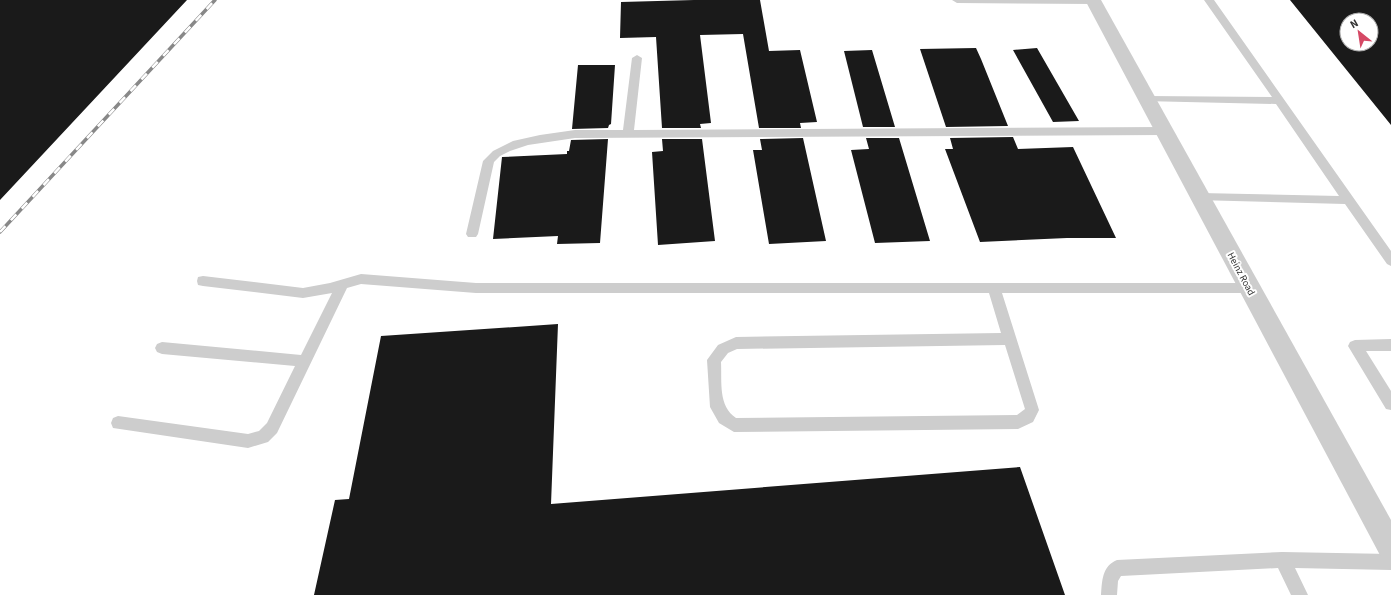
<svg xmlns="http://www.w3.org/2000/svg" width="1391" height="595" viewBox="0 0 1391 595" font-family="'Source Sans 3',sans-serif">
	<rect width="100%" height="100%" fill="#fff"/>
	<!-- building -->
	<path fill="#1a1a1a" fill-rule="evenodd" d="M0,0h187l-187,200z
		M694,0h66l9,51 31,-1 17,72 -17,1 1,5h-42l-16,-94 -43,1 11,88 -11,1 1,4h-39l-6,-91 -36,1 1,-36z
		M1290,0h101v125zM1347,20h24v24h-24z
		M976,48l5,11 27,67 -62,1 -26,-78z
		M1037,48l42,73 -26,1 -40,-72z
		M872,50l23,77h-32l-19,-76z
		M578,65h37l-4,59 -2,1 -1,3 -36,1z
		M1013,137l5,12 55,-2 43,91h-49l-87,4 -35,-93h8l-3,-11z
		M803,138l23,103 -57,3 -16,-94h9l-2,-11z
		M866,138h33l31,103 -55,2 -24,-93 18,-1z
		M608,139l-8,104 -43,1 1,-8 -65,3 9,-82 65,-3v-3h2l2,-11z
		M662,139h40l13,102 -57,4 -6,-93 11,-1z
		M558,324l-7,180 469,-37 45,128h-751l21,-95 14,-1 32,-163z"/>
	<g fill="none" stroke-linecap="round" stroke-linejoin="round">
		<!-- lane -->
		<path fill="#cdcdcd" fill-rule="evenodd" d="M952,0h145l1,1 -5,3 -136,-1z
			M1204,0h10l177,251v15l-4,-2 -42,-60 -149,-4 -2,-3 2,-3 4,-1 139,3 -63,-92 -133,-3 -1,-2 1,-2 4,-1 125,1z
			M637,55l5,3 -8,72 530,-3 5,4 -5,4 -589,3 -47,7 -18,6 -10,5 -6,6 -16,72 -2,3h-8l-2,-3 17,-73 10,-10 20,-10 27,-6 35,-5h48l9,-72z
			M361,274l115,9h773l5,1 1,4 -1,4 -5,1h-247l37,117 -6,12 -15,7 -284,3 -15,-9 -9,-16 -3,-47 11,-15 18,-8 265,-4 -12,-40h-513l-115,-9 -14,4 -70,145 -9,9 -20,6 -135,-20 -2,-5 2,-5 5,-2 130,18 11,-3 8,-8 28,-57 -133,-12 -5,-2 -2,-4 2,-4 5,-2 139,13 31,-62 -29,5 -100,-12 -5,-1 -1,-4 1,-4 5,-1 100,12 27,-5zM1005,345l20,64 -8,6 -281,3c-18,-12 -14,-36 -15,-56l7,-9 9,-4z
			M1391,339v12h-25l25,40v19l-5,-1 -38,-63 2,-4 5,-2z
			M1282,552l109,2v16l-96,-2 13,27h-17l-13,-27 -157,8 -3,5 -1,14h-16c1,-14 1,-29 16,-35z"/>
		<!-- street -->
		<path fill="#cdcdcd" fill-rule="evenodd" d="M1085,0h16l290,520v41l-10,-4z"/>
		<!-- rail casing -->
		<g stroke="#888" stroke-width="3.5">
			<path id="rail" d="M0,232l215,-232"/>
		</g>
		<!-- rail -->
		<use href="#rail" stroke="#fff" stroke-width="2.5" stroke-dasharray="8" stroke-linecap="butt"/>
	</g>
	<g text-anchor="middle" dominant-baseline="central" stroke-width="4" stroke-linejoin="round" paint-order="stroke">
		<!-- street labels -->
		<g font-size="10" fill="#333" stroke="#fff">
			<text transform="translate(1241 274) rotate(62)">Heinz Road</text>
		</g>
	</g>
	<!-- north arrow -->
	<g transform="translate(1359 32) rotate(330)"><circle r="19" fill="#ffffff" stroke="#adadad"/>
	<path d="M0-3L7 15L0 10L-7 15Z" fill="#d54965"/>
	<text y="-6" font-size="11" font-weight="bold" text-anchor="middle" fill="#333333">N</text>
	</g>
</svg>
